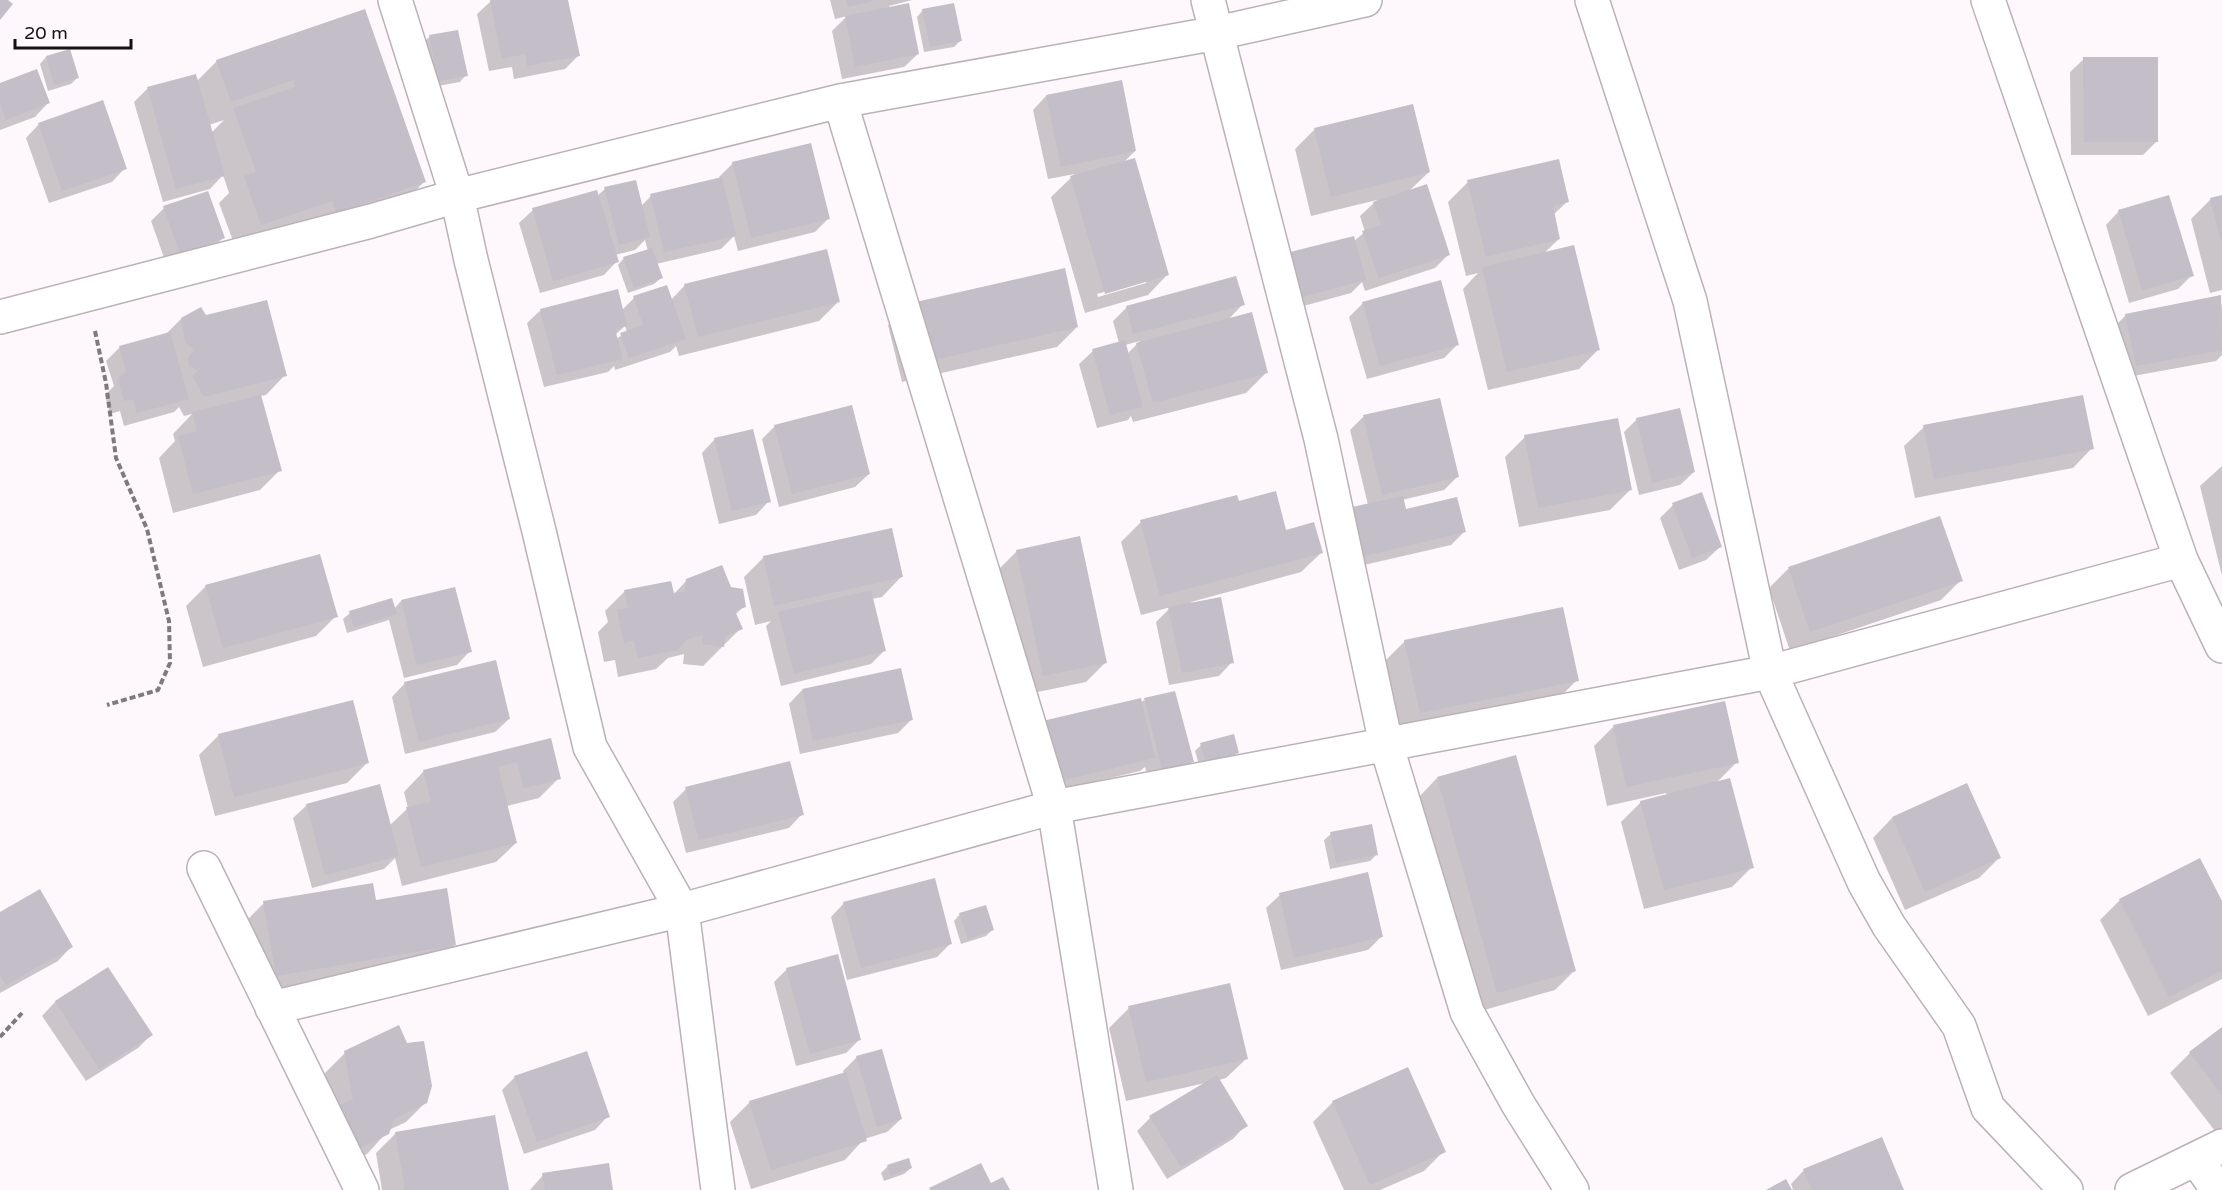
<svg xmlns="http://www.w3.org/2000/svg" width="2222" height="1190" viewBox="0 0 2222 1190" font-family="'Varela Round',sans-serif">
	<rect width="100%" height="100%" fill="#fef7fc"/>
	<!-- shadow -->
	<path fill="#0003" fill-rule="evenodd" d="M495,0h72l11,56 -13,13 -51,10 -2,-12 -23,4 -12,-57 14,-13z
		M830,0h82l-23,6 29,48 -14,13 -62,12 -10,-48 15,-15 -12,3z
		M923,10l38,30 -7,7 -30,5 -7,-35z
		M364,11l60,171 -25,25 -163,42 -17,-46 10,-10 -6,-18 -13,14 -47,13 -29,-100 13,-13 48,-13 1,6 21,-21zM224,120l-13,13 -2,-8z
		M429,37l37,38 -6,7 -28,5 -9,-44z
		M69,51l8,27 -6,6 -23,7 -8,-27 6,-7z
		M2084,59l73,82 -14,14h-72l-1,-83z
		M1120,82l15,69 -12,12 44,112 -19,20 -63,18 -34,-116 24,-23 -27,5 -15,-69 13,-14zM1146,280v3l-48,14 -1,-3z
		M0,85l48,18 -13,14 -35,13z
		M39,124l86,44 -13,14 -63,21 -23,-65z
		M1314,130l115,42 -20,19 40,63 -14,14 -70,23 -3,-9 -11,11 -62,17 -12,-43 13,-14 64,-12 11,-9 -5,-16 17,-16 -66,16 -16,-67z
		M733,163l95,56 -13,13 -77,19 -4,-15 -13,13 -65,15 5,14 -7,6 -26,9 -10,-28 6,-7 24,-7 -3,-11 -10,10 -20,5 2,6 -13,14 -64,18 -21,-70 14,-13 64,-14 8,-7 36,17 10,-10 69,-17 -1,-2z
		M1468,182l100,19 -15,14 6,24 -16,15 56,95 -20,20 -91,21 -25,-101 15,-16 -12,3 -18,-74z
		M2222,196v94l-12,3 -19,-74 20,-20z
		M164,208l59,30 -13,13 -43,15 -16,-45z
		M2119,211l73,64 -14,14 -49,14 -23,-78z
		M685,285l153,17 -19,19 -140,35 -3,-10 -6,6 -55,18 -1,-4 -6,6 -64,15 -17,-64 14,-13h81l12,-12 37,2zM625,326l2,6 -11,7 -1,-4z
		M2220,297l2,11v47l-6,6 -94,17 -10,-49 14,-14z
		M1363,303l95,41 -14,14 -77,21 -18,-62z
		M1243,304l-16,17 39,52 -20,20 -113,29 -2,-6 -3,4 -31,8 -18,-64 14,-13 26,-8 -6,-22 14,-14zM1140,341l-13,13 -2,-9z
		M908,305l169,22 -20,20 -155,35 -14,-57z
		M206,317l79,58 -19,20 -6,1 20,74 -20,20 -87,23 -14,-55 16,-17 -2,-7 19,-20 -8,2 -5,-9 -5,5 -50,14 -4,-15 -10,3 -5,-19 9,-9 -8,-25 14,-14 45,-12 16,-16z
		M1363,417l94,60 -13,13 -42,10 3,11 59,21 -13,13 -100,23 -12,-46 29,-17 -18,-75z
		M1637,419l57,53 -14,13 -41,10 -15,-63z
		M775,426l94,48 -14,13 -76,20 -17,-68z
		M1924,427l168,21 -19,20 -158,30 -11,-52z
		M1525,437l105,53 -20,20 -91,17 -14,-70z
		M715,439l54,62 -13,14 -37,9 -17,-71z
		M2222,466v110l-22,-90z
		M1238,503l83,50 -20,19 -110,30 41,60 -13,14 -50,9 -13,-63 15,-15 -30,8 -20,-73 20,-20z
		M1673,505l47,42 -14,13 -27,10 -19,-52z
		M1939,518l22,62 -20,20 -151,51 -21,-63 19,-19z
		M1017,551l88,112 -19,19 -63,13 -26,-124z
		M764,557l137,20 -19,20 -10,2 12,52 -13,13 -90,22 -15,-60 5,-5 -16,4 -11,-48z
		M687,580l43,8 14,18 -9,9 6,13 -38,38 -20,-2 1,-10 -16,4 -12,11 -38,8 -3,-17 -11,2 -6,-30 10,-10 -3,-11 20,-20 48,4z
		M206,586l130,30 -20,20 -113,31 -17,-61z
		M401,601l69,50 -13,14 -53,13 -15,-58 -42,13 -4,-14 7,-6 44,-4z
		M1405,641l172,39 -20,20 -157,32 -15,-71z
		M405,683l104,36 -14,13 -90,22 -13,-57z
		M802,690l109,30 -13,13 -98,21 -11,-50z
		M1144,700l48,62 -13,13 -30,7 -4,-15 -5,4 -102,24z
		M1613,727l124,35 -21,21 36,84 -20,20 -88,22 -23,-87 20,-20 26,-7 -1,-2 -59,13 -13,-60z
		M219,735l148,28 -20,20 -132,33 -16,-61z
		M550,740l9,38 -20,20 -32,8 9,37 -20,19 -94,24 -7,-28 -11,11 -72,19 -19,-70 14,-13 82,21 19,-18 -4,-16 19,-20z
		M1201,745l36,8 -6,6 -31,9 -5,-17z
		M1437,778l137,193 -19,19 -78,22 -59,-214z
		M686,789l116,25 -13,14 -103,25 -13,-51z
		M1892,818l107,40 -20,20 -74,32 -32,-72z
		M1331,834l45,21 -6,6 -40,8 -6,-29z
		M1280,895l102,41 -14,14 -87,20 -15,-62z
		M2120,900l102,4v75l-74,37 -48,-96z
		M374,902l81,42 -20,20 -178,31 -13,-72 20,-20z
		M844,903l107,40 -14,14 -90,23 -16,-63z
		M0,914l71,33 -13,14 -58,32z
		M960,914l33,15 -7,7 -25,8 -7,-23z
		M108,969l43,66 -13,13 -52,33 -44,-65 13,-14z
		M787,969l72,71 -13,13 -50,13 -22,-84z
		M1129,1008l117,51 -20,19 -7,2 27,45 -13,14 -66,40 -30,-48 13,-13 55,-35 -79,18 -17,-73z
		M2222,1029v111l-52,-67 20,-20z
		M881,1051l20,68 -14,13 -23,7 -19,21 -94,29 -21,-67 20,-20 94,-28 -1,-3 13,-13z
		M345,1053l81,49 -20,20 -17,8 -22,24 -31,15 -4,-57 -7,-39z
		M515,1077l93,39 -13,14 -71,24 -22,-64z
		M1333,1102l111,49 -20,20 -44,19h-36l-31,-68z
		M396,1133l111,57h-125l-6,-37z
		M887,1167l24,1 -7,6 -20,7 -3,-8z
		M1804,1170l98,20h-109l-2,-6z
		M543,1175l68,15h-81z"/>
	<!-- building -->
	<path fill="#c3bec7" d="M0,0h8l5,4 -13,16z
		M490,0h78l12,56 -53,10 -2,-12 -23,5z
		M846,0h27v1l-25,6z
		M909,3l10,51 -64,13 -10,-51z
		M954,3l8,38 -32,6 -8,-38z
		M365,9l61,173 -90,31 -4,-12 -71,24 -17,-49 12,-4 -23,-64 62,-21 -2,-7 -62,22 -15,-42z
		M458,30l10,46 -30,5 -9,-46z
		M70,49l9,29 -25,7 -8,-29z
		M2083,57h75v85h-74z
		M37,69l13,34 -44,17 -6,-17v-20z
		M196,74l29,102 -49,13 -29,-102z
		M1122,80l14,71 -75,16 -15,-72z
		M103,100l24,69 -65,22 -24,-68z
		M1413,104l17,68 -99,25 -17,-69z
		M811,143l19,76 -79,19 -19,-76z
		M1135,158l34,117 -64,19 -35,-118z
		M1559,159l10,43 -16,4 7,33 -74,18 -19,-77z
		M722,177l14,59 -72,16 -14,-58z
		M636,180l14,57 -31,8 -15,-58z
		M1427,184l23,71 -71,23 -17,-47 19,-6 -8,-23z
		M597,190l22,72 -66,19 -21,-73z
		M208,191l17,47 -45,16 -17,-48z
		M2169,195l25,81 -52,14 -24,-80z
		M2222,195v46h-1l-11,-43z
		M1354,236l12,44 -64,17 -12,-45z
		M1574,245l26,105 -93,22 -25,-105z
		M652,248l11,30 -29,10 -11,-31z
		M827,249l13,53 -142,35 -14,-53z
		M1065,268l13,59 -157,36 -14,-59z
		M1236,276l9,29 -112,29 -7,-28z
		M1441,280l18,65 -79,21 -18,-64z
		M667,285l19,54 -57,19 -9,-25 23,-8 -10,-29z
		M618,289l9,37 -12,3 8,30 -66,16 -17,-66z
		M2221,295l1,55 -86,16 -11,-52z
		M267,300l20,76 -83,21 -12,-21 6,-5 -9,-5 -1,-8 6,-8 -9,-8 -4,-24 20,-11 5,8z
		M1252,312l16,61 -115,30 -17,-60z
		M170,332l19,67 -52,14 -4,-14 -9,2 -6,-21 8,-9 -7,-25z
		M1125,340l18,67 -33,8 -18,-66z
		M261,395l21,76 -89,23 -15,-58 19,-5 -5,-19z
		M2083,395l11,54 -160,30 -11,-54z
		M1440,398l19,79 -77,18 -19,-80z
		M852,405l18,69 -78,20 -18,-69z
		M1680,408l15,64 -43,11 -16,-65z
		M1618,418l14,72 -94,18 -14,-73z
		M753,429l18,73 -39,9 -18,-73z
		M1276,491l10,39 28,-8 9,31 -163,43 -20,-76 97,-25 2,6z
		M1702,492l20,55 -30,11 -20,-55z
		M1403,496l3,13 51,-12 9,35 -102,24 -12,-49z
		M1940,516l23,65 -153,51 -22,-65z
		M892,528l11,49 -129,29 -11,-50z
		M1080,536l27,127 -64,13 -27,-126z
		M320,554l18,63 -115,31 -18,-63z
		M722,565l9,22 12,2 3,18 -11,4 8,18 -18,7 -1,11 -22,-3 1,-9 -16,4 -9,11 -40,8 -4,-17 -10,2 -7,-33 11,-2 -4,-18 47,-9 3,12 11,-2 1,-12z
		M455,587l17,65 -55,13 -16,-65z
		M871,590l15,61 -92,23 -16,-62z
		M1221,597l13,66 -52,10 -14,-66z
		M392,598l5,16 -43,13 -5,-16z
		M1563,607l16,74 -159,32 -16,-73z
		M496,660l14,59 -91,23 -15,-60z
		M901,668l12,52 -100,21 -11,-52z
		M1175,691l19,71 -32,8 -18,-72z
		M1141,698l14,60 -104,25 -13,-61z
		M353,700l16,63 -135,34 -16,-63z
		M1725,701l14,62 -113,24 -13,-62z
		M1234,734l5,19 -33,10 -6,-20z
		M551,738l10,41 -37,9 -7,-26 -19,5 19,76 -96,24 -15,-60 25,-5 -8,-32z
		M1516,755l60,216 -79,22 -60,-216z
		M790,761l14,54 -105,25 -14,-53z
		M1730,778l24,90 -90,22 -24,-89z
		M1967,783l34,75 -76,34 -33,-75z
		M380,784l19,72 -74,19 -19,-71z
		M1372,824l6,31 -42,8 -6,-31z
		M2200,858l22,43v70l-53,26 -50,-98z
		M1368,872l15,65 -89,21 -15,-65z
		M935,878l17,66 -91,24 -18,-66z
		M373,883l3,17 71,-12 9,57 -180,31 -13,-75z
		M40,889l33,58 -67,38 -6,-10v-63z
		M986,905l8,25 -26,9 -9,-26z
		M838,954l23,86 -51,14 -24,-86z
		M108,967l45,68 -54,34 -44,-68z
		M1230,983l18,76 -102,23 -18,-76z
		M399,1025l8,18 17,-2 8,45 -5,17 -33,16 -5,15 -33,16 -22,-42 19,-9 -9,-48z
		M2222,1027v68l-33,-43z
		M882,1049l20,70 -25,8 -21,-71z
		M587,1051l23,66 -73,25 -23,-66z
		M1408,1067l38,85 -76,33 -38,-84z
		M846,1072l21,69 -96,29 -22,-69z
		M1217,1075l31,51 -67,41 -32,-51z
		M495,1115l14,75h-104l-10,-58z
		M1882,1137l22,53h-92l-9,-21z
		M909,1158l3,10 -22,8 -3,-11z
		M609,1163l4,27h-68l-3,-17z
		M981,1163l10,20 12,-6 7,13h-80l-1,-2z
		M1786,1179l6,11h-26z"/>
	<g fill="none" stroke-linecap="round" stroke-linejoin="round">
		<!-- minor casing -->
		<g stroke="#bbb2b8" stroke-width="36">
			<path id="minor" d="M395,0l62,196 14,64 68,271 51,216 92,163 36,280
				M1208,0l113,439 65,305 81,268 51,92 54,86
				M1592,0l98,301 80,371 94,210 25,44 70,100 29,82 78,82
				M1988,0l193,560 41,86
				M840,101l214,706 62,383
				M0,317l371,-96 86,-25 383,-95 377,-68 148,-33
				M204,868l158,322
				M272,1008l410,-98 372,-103 716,-135 411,-112
				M2196,1159l22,31
				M2132,1190l90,-44"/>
		</g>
		<!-- path -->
		<path stroke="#7e7a7d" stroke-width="4" stroke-dasharray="6 3" stroke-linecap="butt" d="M95,331l11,52 10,75 31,71 22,92 1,42 -12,27 -51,15
			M0,1037l22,-24"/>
		<!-- minor -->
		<use href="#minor" stroke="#fff" stroke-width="33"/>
	</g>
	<!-- scale -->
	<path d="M15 39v9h116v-9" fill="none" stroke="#141113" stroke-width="3"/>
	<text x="24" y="39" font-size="18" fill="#141113" stroke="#fef7fc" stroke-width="4.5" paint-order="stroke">20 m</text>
</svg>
